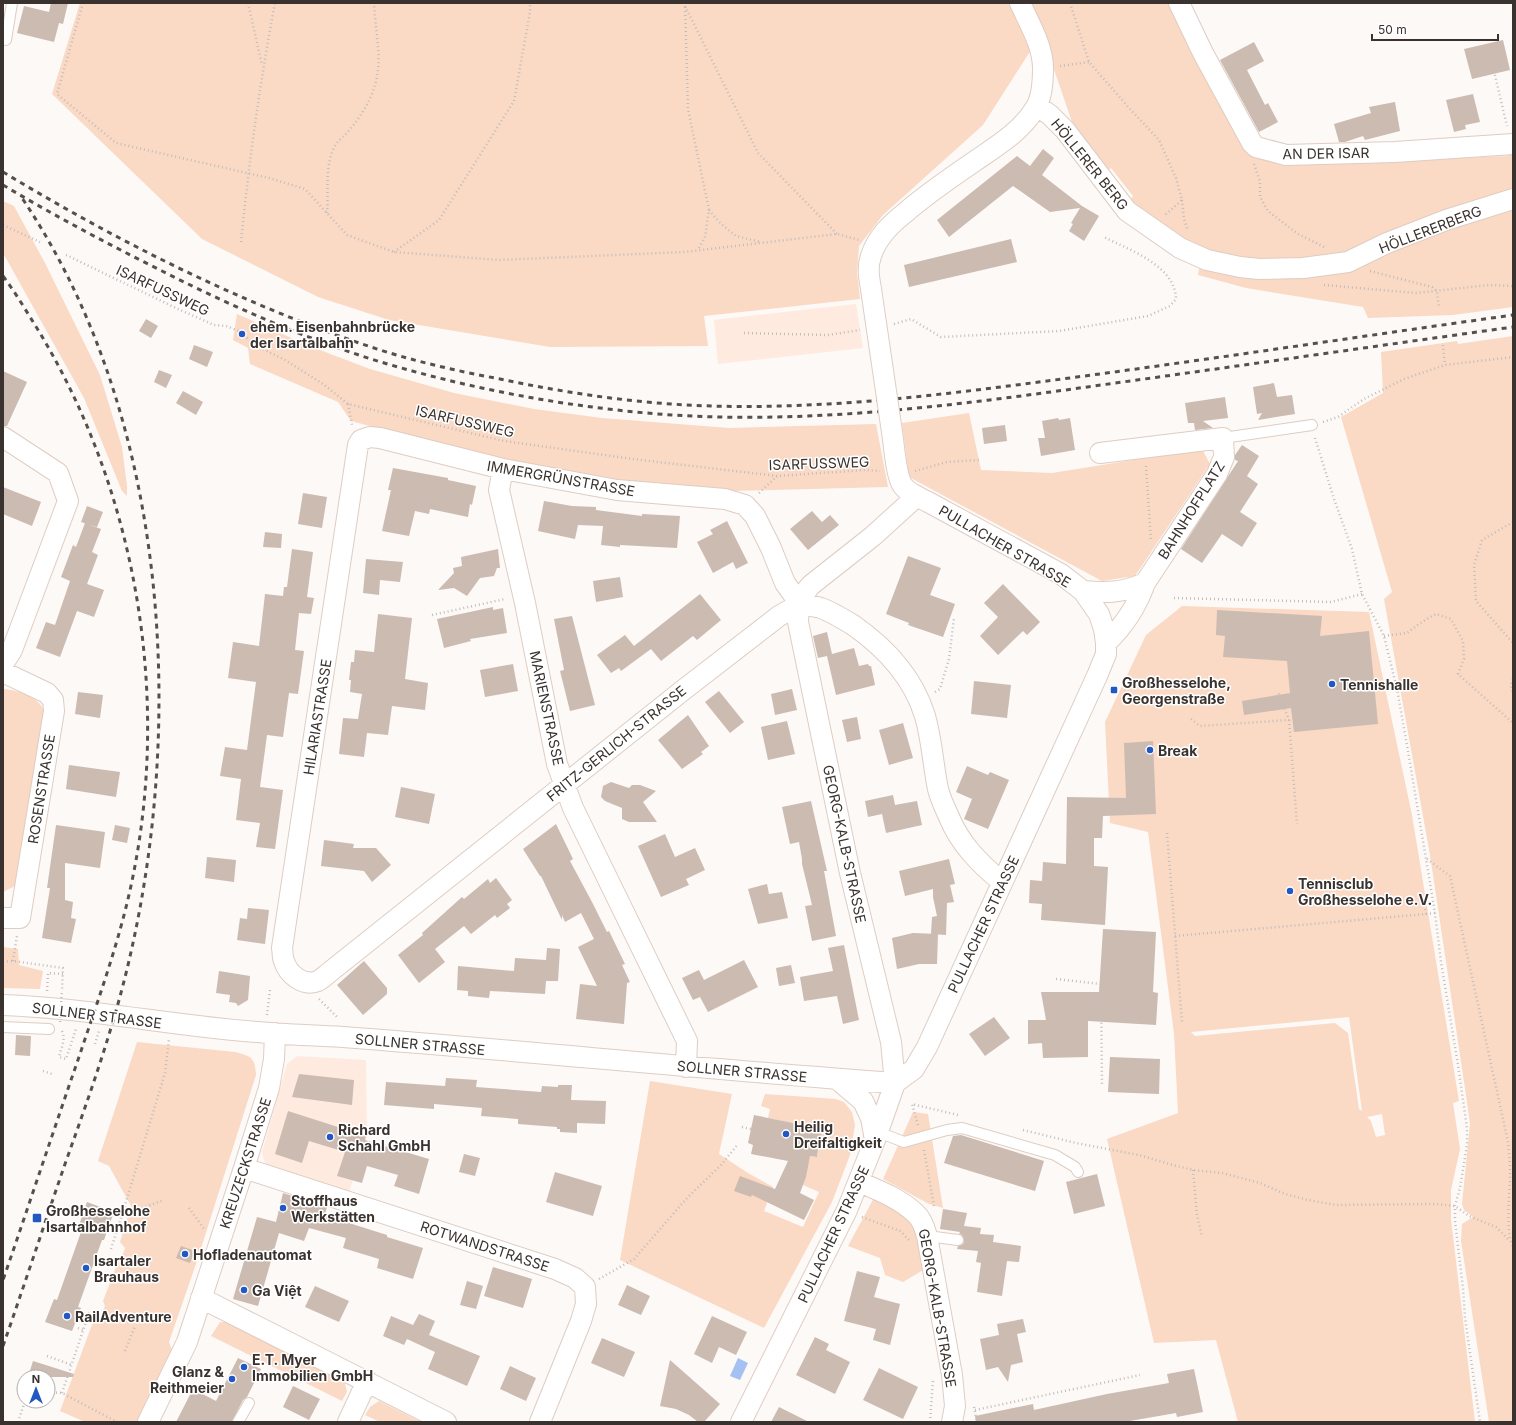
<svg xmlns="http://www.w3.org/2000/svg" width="1516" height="1425" viewBox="0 0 1516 1425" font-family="Inter,sans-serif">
	<rect width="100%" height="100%" fill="#fdf9f7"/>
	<!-- built -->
	<path fill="#ffeadf" d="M856,304l7,44 -145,16 -4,-44z
		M297,1056l69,4 1,76 -18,56 -84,-28 -3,-12 25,-88z"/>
	<!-- green -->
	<path fill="#fad9c5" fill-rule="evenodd" d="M80,3h1093l35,73 72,88h31l196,-8 4,-6h2v157l-60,8 -85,3 -5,-11 -117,-19 -48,-13 4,-23 -45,-26 -27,-25 3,-5 -22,-28 -5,4 -31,-41 -30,-88 -14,7 -48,75 -100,90 -24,31 -2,27 3,26 -156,17 4,30 -158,1 -161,-27 -71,-23 -116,-58 -150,-145z
		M3,201l11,5 31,57 55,112 22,72 5,39v10l-5,-5 -38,-93 -81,-145z
		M237,314l75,33 58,22 84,24 80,16 68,9 127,10 147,-4 12,63 -158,4 -131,-13 -99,-17 -149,-40 -13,-19 -88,-38 -2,-16 -15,-8z
		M1513,336v1086h-24l-28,-181 1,-17 11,-7 -9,-7 -2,-6 8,-80 -3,-22 -37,-247 -46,-256 8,-7 -51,-175 42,-24 -2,-41 76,-11 1,3z
		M969,413l12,57 71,3 150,-24 8,15 -75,112 -33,5 -193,-104 -7,-54z
		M1182,606l187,6 43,203 47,286 -6,2 7,46 -9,41v29l24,203h-237l-22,-82 -62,3 -47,-204 71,-26 -4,-79 -26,-202 -38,-9 -5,-101 41,-87zM1349,1017l13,94 -3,-2 -11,-76 -13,-10 -140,13 -4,-4zM1382,1114l3,21 -9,2 -5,-16 -4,-4z
		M3,689c13,1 32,6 40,19 1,3 1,8 2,12l-28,165 -14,7z
		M3,947l15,2 1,16 24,6 -3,18 -37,-1z
		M137,1042l98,10c17,4 20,6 21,23l-59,186 -28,81 5,14 -34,66h-55l-25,-11 33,-89 7,-4 5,-12 -2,-5 15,-39 3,-2 4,-12 -5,-6 11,-36 -22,-40 -11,-5z
		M650,1081l82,13 -13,60 29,19 25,14 -9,24 39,16 16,-35 -16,-7 7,-29 7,1 5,-27 -54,-12 2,-9 -9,-3 4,-12 71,5 8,3 8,10 3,13 -5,30 -18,47 -68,126 -144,-68z
		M913,1112l15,2 15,94 -14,-4 -46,-25z
		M875,1196l35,19 10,17 5,37 -22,13 -18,-7 -5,-17 -32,-12z
		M220,1322h12l112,57 3,13 -5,9 -131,-65z
		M379,1401l42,21h-41l-15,-7 5,-8z"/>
	<!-- water -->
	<path fill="#a5c0f2" d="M738,1358l10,5 -8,17 -10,-4z"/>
	<!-- building -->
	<path fill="#ccbbb1" d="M51,3h17l-5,21 -4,-1 -5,19 -37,-9 7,-27 25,6z
		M1503,40l7,30 -38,9 -8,-30z
		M1254,42l10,19 -17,9 18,35 3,-2 10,19 -19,10 -39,-72z
		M1473,94l7,28 -15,3 1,4 -12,3 -8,-32z
		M1395,102l5,29 -35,9 -2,-4 -18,6h-6l-5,-18 37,-11 -2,-6z
		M1043,149l11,9 -12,17 40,31 17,10 -15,25 -15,-10 4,-7 -2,-1 9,-15 -30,4 -37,-26 -64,51 -12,-17 80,-64 13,10z
		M1011,239l6,23 -108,25 -5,-22z
		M146,319l12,7 -7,12 -12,-7z
		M194,345l19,7 -6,15 -18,-8z
		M159,370l13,5 -6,13 -12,-6z
		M3,371l24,11 -20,44h-4z
		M1274,383l3,14 15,-2 3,19 -37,6 4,-7 -5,1 -4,-27z
		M183,391l20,11 -7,13 -20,-12z
		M1225,397l3,21 -25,3 10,7 -18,2 -1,-7h-6l-3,-20z
		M1058,418l1,2 11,-2 5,32 -34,6 -3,-18h7l-3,-17z
		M1005,425l2,16 -23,3 -2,-16z
		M1242,445l17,11 -12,20 11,8 -18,28 17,11 -15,24 -20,-13 -20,29 -21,-14 57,-88 -3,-1v-5z
		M393,468l55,10v2l28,6 -4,19 -2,-1 -2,13 -38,-8 -1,5 -14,-3 -6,25 -27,-5 9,-41h-3z
		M3,487l38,15 -9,24 -29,-12z
		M303,493l24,4 -5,31 -24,-4z
		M544,501l28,5 24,1v3l46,6v-2l38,2 -3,32 -57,-3v2l-19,-2 2,-19 -25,-1 -3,14 -37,-8z
		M87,506l16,6 -6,15 -16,-5z
		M812,511l10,11 8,-7 9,10 -31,25 -18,-21z
		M727,521l21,42 -12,6 -3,-7 -20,11 -16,-31 16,-8 -3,-4z
		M85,523l16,6 -9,23 6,3 -11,29 17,6 -10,27 -17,-6 -17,46 -24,-9 10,-26 9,3 15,-44 -9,-4 12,-32 3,2z
		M265,532l17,2 -1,14 -18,-1z
		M292,549l21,3 -6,45 7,1 -3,16 -12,-1 -4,37 9,1 -6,43 -9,-1 -6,44 -16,-2 -7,52 23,3 -8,59 -19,-2 4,-24 -24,-3 5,-41 -21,-3 5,-29 22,3 9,-68 -28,-4 5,-36 26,4 6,-52 18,2 1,-9h3z
		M498,549l2,19h-3l-3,8 -14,2 -13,18 -13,-8 -16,2 16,-17 -1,-5 9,-2 -1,-9z
		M908,556l33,12 -11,27 25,9 -12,33 -35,-12 1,-2 -23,-9z
		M366,559l37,3 -3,20 -20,-2 -1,15 -16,-2z
		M620,577l3,20 -27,5 -3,-21z
		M1003,584l37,38 -13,13 -4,-4 -25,24 -18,-19 18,-19 -14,-14z
		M700,594l21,26 -24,20 -4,-4 -32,25 -10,-12 -30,22 -2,-3 -8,5 -14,-18 28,-20 9,11z
		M493,607v3l10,-2 4,25 -37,6 1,2 -27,7 -7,-29z
		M1217,610l105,6 -2,20 49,-5 9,93 -84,8 -3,-24 -47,7 -2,-14 48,-8 -3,-32 -64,-4 2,-21 -9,-1z
		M378,614l34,4 -7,61 23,4 -3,27 -33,-4 -4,29 -21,-2 -3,24 -25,-3 4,-36 15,1 4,-25 -12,-2 1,-12h-2l2,-18h3l1,-12 19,2z
		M572,616l23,89 -25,6 -10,-40 4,-1 -10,-51z
		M827,632l5,22 22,-6 5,18 9,-2 1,2h2l4,19 -39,10 -9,-39 -9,2 -5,-22z
		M513,664l5,27 -33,6 -5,-27z
		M974,681l37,4 -4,33 -36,-4z
		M792,689l5,21 -22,5 -4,-21z
		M719,691l25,31 -14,11 -25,-31z
		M78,692l25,3 -3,23 -25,-4z
		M688,715l21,31 -8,6 2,2 -21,15 -24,-29z
		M857,717l4,22 -14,3 -5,-22z
		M787,721l8,33 -27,6 -7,-33z
		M903,723l10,35 -24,7 -10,-35z
		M1153,741l3,73 -53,2 -1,22h-8v28l14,1 -3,58 -64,-5 1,-16 -13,-1 1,-23 12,1 1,-19 23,2 1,-67 59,1 -2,-55z
		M69,765l51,7 -4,25 -50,-8z
		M967,766l21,9 2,-3 19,8 -21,49 -24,-10 8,-20 -16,-7z
		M611,782l18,6 3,-3h8l16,6 -13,11 14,20h-28l-7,-3v-11l-17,-7 -4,-4 2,-11z
		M401,787l34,7 -6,30 -34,-7z
		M893,795l2,10 22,-4 5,24 -36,8 -4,-19 -14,3 -3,-16z
		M811,801l16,70h-3l12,65 -24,5 -7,-35 7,-1 -10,-41v-5l-3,-17 -9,2 -8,-37z
		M556,824l17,35 -3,2 22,41 15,30 2,-1 16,33 -3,1 8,17 -3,1 -3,41 -48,-5 4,-35 17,2 -19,-39 16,-8 -13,-26 -16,9 -3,-7v5l-21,-44h-1l-17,-27z
		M56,825l49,7 -5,36 -35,-5v37l8,2 -2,16 5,1 -5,24 -29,-5 8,-50h-3z
		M115,825l15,3 -3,15 -15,-3z
		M665,834l10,23 20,-9 10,22 -19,9 3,6 -28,12 -23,-51z
		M324,840l30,4 -1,4h23l15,17 -19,17 -8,-11 -43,-5z
		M207,857l29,3 -2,22 -29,-4z
		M949,859l6,25 -5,1 4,17 -7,1 -1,32 -15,-1 1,-17 5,-1 -4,-19v-8l-28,7 -6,-25z
		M496,878l16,22 -5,4 3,4 -13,10 -2,-3 -24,19 -7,-8 -29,23 10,13 -26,21 -21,-28 25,-20 -1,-2 40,-36 2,2 24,-20 2,4z
		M767,884l2,10 13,-2 6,26 -30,6 -10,-35z
		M248,908l21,2 -4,34 -28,-4 3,-22 7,1z
		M1103,929l53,3 -3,60 5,1 -2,32 -68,-4v36l-45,1 -1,-15 -14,1v-24h18l-5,-28h58z
		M913,933l25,1 -1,30h-18l-22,5 -5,-31z
		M844,945l15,75 -16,4 -6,-28 -33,5 -4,-24 33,-6 -5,-23z
		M547,948l13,1 -2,32h-12l-1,13 -55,-3 -1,7 -21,-2v-5l-11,-1 1,-24 56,5 1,-13 31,2z
		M744,960l14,27 -50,25 -8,-15 -7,3 -11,-22 17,-8 5,10z
		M364,961l23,27v6l-24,21 -26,-30z
		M791,965l4,18 -16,3 -3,-18z
		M219,971l31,5 -2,24 -10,6 -2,-3 -7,-1 1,-7 -14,-2z
		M994,1017l16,21 -25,18 -16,-22z
		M16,1035l15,1 -1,20 -15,-1z
		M1110,1057l50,2 -1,35 -51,-2z
		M299,1074l55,6 -2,25 -60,-8z
		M446,1078l31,2 -1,7 65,5 1,-6 16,1v-2h14l-1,15 35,1 -1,23 -28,-1v10l-17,-1v-3h-3v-2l-39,-3v-5l-37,-3 1,-8 -48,-4v5l-50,-4 2,-23 59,4z
		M288,1111l78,25 -1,4 64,19 -10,35 -25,-8 4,-11 -31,-9 -5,17 -25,-7 8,-24 -36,-11 -7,22 -27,-9z
		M754,1115l68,14 -1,6 2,9 -5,6 -1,7 -7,-1 -4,21 -6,16 14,7 -10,20 -52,-25 -1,2 -17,-6 6,-15 35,13 13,-28 -37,-7 2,-9 -5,-2z
		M961,1135l83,26 -9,30 -91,-28 9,-27z
		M464,1154l16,4 -5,18 -16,-4z
		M555,1172l47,14 -9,30 -47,-14z
		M1097,1174l8,32 -31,8 -8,-32z
		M283,1193l44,14 -2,7 5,1v2l57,18v2l36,11 -10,31 -36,-11 2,-9 -36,-11 3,-10 -37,-10 -5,13 -25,-8 -21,73 -25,-7 24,-82 19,5z
		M87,1202l27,10 -10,28h-2l-24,67 3,1 -9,23 -27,-9 9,-23 3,1 24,-68 -4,-1z
		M943,1209l24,4 -3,13 17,2 -1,6 14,1 -1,7 28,4 -2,16 -12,-1 -5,35 -25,-4 4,-29 -5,-1 2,-11 -21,-2 1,-3 5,-2 1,-3 -2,-6 -3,-1 1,-2 -20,-3z
		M181,1246l14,5 -5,12 -14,-5z
		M493,1267l39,12 -9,29 -39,-12z
		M857,1271l23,6 -6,20 26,7 -10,41 -17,-5 3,-11 -32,-8z
		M467,1281l16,5 -7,23 -16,-4z
		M627,1285l23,11 -9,19 -23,-10z
		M315,1286l34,15 -10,21 -34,-15z
		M419,1314l16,7 -6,14 51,21 -13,30 -39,-17 7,-17 -28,-13 -3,6 -21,-9 8,-20 22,9z
		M712,1316l35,16 -11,23 -17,-8 -7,16 -18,-9z
		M1023,1319l3,13 -9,2 6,28 -12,3 -3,17 -10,-15 -12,3 -6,-31 19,-4 -2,-11z
		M815,1337l14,7 -3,6 24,12 -15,32 -39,-19z
		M602,1338l33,14 -11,25 -33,-14z
		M238,1358l23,11 -14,28 -4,3 -11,22h-56l17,-33 23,12z
		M670,1360l50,44 -16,18h-6l-9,-7 -13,-6 -16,-3z
		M33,1361l41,13 -1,3h-45z
		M510,1366l26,12 -10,23 -26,-12z
		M879,1368l39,19 -15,32 -40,-19z
		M1194,1369l9,43 -26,5 -1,-4 -52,9h-148l-1,-6 58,-12 1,6 73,-16 62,-11 -2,-9z
		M293,1386l27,13 -11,21 -26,-13z
		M779,1407l30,15h-38z"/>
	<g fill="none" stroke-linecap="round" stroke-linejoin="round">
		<!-- lane casing -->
		<g stroke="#decdc2" stroke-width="12">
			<path id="lane" d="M6,40l6,-37
				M1223,438l89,-13
				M3,1027l46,2
				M878,1132l26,10 43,-12 15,-2 93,27 20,12 3,5
				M927,1236l31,4
				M238,1422l11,-19"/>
		</g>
		<!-- street casing -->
		<g stroke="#decdc2" stroke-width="22">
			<path id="street" d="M1179,3l24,50 49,90 4,4 30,8 109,-3 118,-8
				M1037,106l13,9 15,15 62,81 53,37 27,12 33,7 19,2 44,-1 45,-6 39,-19 59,-23 67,-21
				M871,289c-2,-11 -4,-22 0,-33 6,-19 20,-32 35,-44 22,-19 46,-35 69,-51 22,-15 47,-30 61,-54 6,-10 7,-27 7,-39 0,-22 -14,-45 -23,-65
				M3,437l55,36 10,28 -56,149 -9,14
				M370,437l10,1 123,31 114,21 108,9 20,6 10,11 16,32 14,35 15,21 -21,12 -97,75 -351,280c-4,3 -9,8 -13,10 -15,6 -30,-7 -34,-20 -2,-4 -1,-9 -2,-13l76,-503 3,-5z
				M1100,453l123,-15 1,19 -7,17 -72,109c-8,23 -21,43 -39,60
				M503,469l-4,21 26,113 32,161 16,44 114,233 -1,26
				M1083,591c24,2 39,2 62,-8
				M800,604c7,1 14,2 21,4 11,4 22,11 32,17 33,23 60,52 72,91 7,24 8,49 13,73 2,9 7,19 11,28 11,27 31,47 53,65
				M3,672l44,21 6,7 1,11 -34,207h-17
				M3,1005c85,3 170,21 255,27 28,3 57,3 85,5 184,14 368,33 552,46
				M837,1079l26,22 8,17 4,22
				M895,1083l-4,-41 -41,-169 -52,-251c0,-14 3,-27 13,-37l62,-49 44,-40
				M244,1168l311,101 20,9 10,9 1,17 -5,17 -41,101
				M859,1182c19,8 42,17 57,32 6,5 9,15 11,22l25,139 3,31 -3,16
				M201,1298l245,124
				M148,1422l39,-80 57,-174 25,-80 5,-29 1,-26
				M348,1422l19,-41
				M741,1422l106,-212 28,-70 20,-57 19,-14 13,-22 170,-371 9,-22v-11l-2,-14 -5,-15 -16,-23 -22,-17 -131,-71c-9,-5 -21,-9 -27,-17 -7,-9 -9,-42 -11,-54"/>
		</g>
		<!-- path -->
		<path stroke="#c2bdbb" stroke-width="2.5" stroke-dasharray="1 3" stroke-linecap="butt" d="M83,3l-26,91 59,49 153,35 36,11 42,46 47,17 105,8 185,-8 153,-18 22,6
			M248,3l14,62
			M685,3l3,106 21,101 -4,27 -7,13
			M1070,3l19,59 41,47 29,31 17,38 6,22 -17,15
			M685,6l73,147 79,81
			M1060,66l29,-4
			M1494,71l13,55
			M1254,164l6,17v16l8,14 30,23 26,13
			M1182,200l2,19 4,12
			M709,210l11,13 16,13 25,6
			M327,213c2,-21 -3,-47 8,-67 4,-7 11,-11 16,-18 10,-12 20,-28 24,-43 8,-27 0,-54 -1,-82
			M3,225l37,17
			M241,242c8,-81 19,-160 34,-239
			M394,252l45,-32 75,-119 16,-89v-9
			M66,255l112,54 36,16 12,1 13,5 16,14 30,15 38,24 25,20 156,37 129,18 144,17 88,-6 15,1
			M1370,271l62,16 5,4 2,17
			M1324,285l92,8 73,-8 24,1
			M894,324l17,-5 30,18 118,-6 89,-15 22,-10 6,-7c-1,-34 -47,-49 -72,-62
			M744,333l84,2 32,-5
			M1443,345l2,20
			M348,404l4,21
			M1323,422l15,-5 26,-18 40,-20 41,-14 68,-8
			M1315,438l19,61 18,50 10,45 22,42 13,53 11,62 27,162 6,49 17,103 9,63v17l-7,43 -5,18v15l8,67 2,30 15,104
			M1146,466l5,75
			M915,471l32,-9 32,-2
			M759,493l18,-17
			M1513,522l-31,18 -8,25 2,36 37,42
			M1174,598l157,4 31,-8
			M432,615l73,-16
			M1384,636l23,-3 15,-11 14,-8 15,5 12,22 1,18 -6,15 55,49
			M1513,679l-2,7 2,8
			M935,692l5,-3 9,-30 5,-41
			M1191,719l9,7 89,-6 -11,-28
			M1289,720l8,104
			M1167,833l15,189
			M1427,859l23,17 58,266c1,11 2,21 2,32 0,17 -5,58 3,72
			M1426,914l9,-1
			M1175,936l251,-22 -2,-14h-6
			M13,961l4,-25
			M3,962l10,-1 50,7 -1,22
			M1056,979l45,5 1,102
			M47,991l1,-18 15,1
			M319,999l19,19
			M267,1015l3,-25
			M62,1031c4,9 -1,17 -3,26l7,2 10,-30
			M95,1044l4,-13
			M43,1071l9,3
			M918,1125l-6,-21 46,11
			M742,1127l9,2
			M1023,1130l53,13 63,12 30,9 24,6 29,3 38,10 25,11 23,6 28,5 100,-1 19,2 14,10 27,11 14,14
			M924,1150l10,56
			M1193,1170l4,45 5,22
			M189,1208l16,22
			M123,1215l41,-15
			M862,1217l38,14 9,9
			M111,1249l11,-34 43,-142 4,-34
			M599,1279l35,-20 53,-61 34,-33 17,-21
			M78,1328l5,2
			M125,1351l10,-25
			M47,1356l25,9
			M48,1392l14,1 55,29
			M62,1393l28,-83
			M974,1407l3,15
			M975,1410l165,-35
			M18,1422l7,-21
			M930,1422l3,-43"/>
		<!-- lane -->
		<use href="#lane" stroke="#fff" stroke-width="10"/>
		<!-- street -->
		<use href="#street" stroke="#fff" stroke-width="20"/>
		<!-- rail -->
		<path stroke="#56504c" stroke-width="3" stroke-dasharray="5 5" stroke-linecap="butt" d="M3,172c116,70 239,132 368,175 42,14 86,24 129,32 57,12 114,21 171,25 131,9 262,-8 391,-25 151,-20 301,-43 451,-64
			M3,185c52,31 105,59 159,86 67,34 137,65 209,88 97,30 200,49 301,56 143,9 287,-10 429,-30 138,-19 275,-39 412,-58
			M3,276c12,16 22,33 32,49 99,160 135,361 99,546 -12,63 -34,123 -54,183 -26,75 -51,151 -77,226
			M3,1346c21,-60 41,-121 62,-182 25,-70 50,-140 66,-212 55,-244 34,-542 -109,-754"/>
		<!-- street-bridge casing -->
		<g stroke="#decdc2" stroke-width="22" stroke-linecap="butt">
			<path id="street-bridge" d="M871,289l21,143"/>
		</g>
		<!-- path-bridge -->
		<path stroke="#c2bdbb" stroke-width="2.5" stroke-dasharray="1 3" stroke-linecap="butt" d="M60,1022l2,-32"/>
		<!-- street-bridge -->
		<use href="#street-bridge" stroke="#fff" stroke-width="20"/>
	</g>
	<!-- markers -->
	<g fill="#2257c4" stroke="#fff" stroke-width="1.5">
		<circle cx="242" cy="334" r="4"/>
		<circle cx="1332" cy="684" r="4"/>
		<rect x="1110" y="686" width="8" height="8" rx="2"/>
		<circle cx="1150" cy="750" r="4"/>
		<circle cx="1290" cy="891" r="4"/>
		<circle cx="786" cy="1134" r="4"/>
		<circle cx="330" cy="1137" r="4"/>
		<circle cx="283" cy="1208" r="4"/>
		<rect x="32" y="1213" width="10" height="10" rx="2"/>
		<circle cx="185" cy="1254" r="4"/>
		<circle cx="86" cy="1268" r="4"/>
		<circle cx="244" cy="1290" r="4"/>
		<circle cx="67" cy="1316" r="4"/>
		<circle cx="244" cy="1367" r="4"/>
		<circle cx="232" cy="1379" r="4"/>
	</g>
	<g text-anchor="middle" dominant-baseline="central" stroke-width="3" stroke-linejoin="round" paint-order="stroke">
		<!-- street labels -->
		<g font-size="14" fill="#39322e" stroke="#fff">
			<text transform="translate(1326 153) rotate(-1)">AN DER ISAR</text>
			<text transform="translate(1090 164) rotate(51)">HÖLLERER BERG</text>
			<text transform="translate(1430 229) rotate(-21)">HÖLLERERBERG</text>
			<text transform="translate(163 290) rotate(25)">ISARFUSSWEG</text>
			<text transform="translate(465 421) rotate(13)">ISARFUSSWEG</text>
			<text transform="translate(819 463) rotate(-2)">ISARFUSSWEG</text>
			<text transform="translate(561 478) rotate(10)">IMMERGRÜNSTRASSE</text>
			<text transform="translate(1191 510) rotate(-58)">BAHNHOFPLATZ</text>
			<text transform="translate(1005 546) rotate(30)">PULLACHER STRASSE</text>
			<text transform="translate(547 708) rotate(78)">MARIENSTRASSE</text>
			<text transform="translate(317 717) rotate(-81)">HILARIASTRASSE</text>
			<text transform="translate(616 743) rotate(-39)">FRITZ-GERLICH-STRASSE</text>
			<text transform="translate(41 789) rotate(-81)">ROSENSTRASSE</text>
			<text transform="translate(845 844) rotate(78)">GEORG-KALB-STRASSE</text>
			<text transform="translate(983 924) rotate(-65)">PULLACHER STRASSE</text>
			<text transform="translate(97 1015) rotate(7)">SOLLNER STRASSE</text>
			<text transform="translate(420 1044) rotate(5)">SOLLNER STRASSE</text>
			<text transform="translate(742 1071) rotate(5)">SOLLNER STRASSE</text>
			<text transform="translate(245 1163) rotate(-72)">KREUZECKSTRASSE</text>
			<text transform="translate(833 1234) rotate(-65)">PULLACHER STRASSE</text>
			<text transform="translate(485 1246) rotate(18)">ROTWANDSTRASSE</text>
			<text transform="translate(938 1308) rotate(80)">GEORG-KALB-STRASSE</text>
		</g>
		<!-- poi labels -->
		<g font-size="14" font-weight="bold" fill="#39322e" stroke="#fff" text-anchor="start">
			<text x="250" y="326">ehem. Eisenbahnbrücke<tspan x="250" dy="16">der Isartalbahn</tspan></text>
			<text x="1122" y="682">Großhesselohe,<tspan x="1122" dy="16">Georgenstraße</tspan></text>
			<text x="1340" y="684">Tennishalle</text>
			<text x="1158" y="750">Break</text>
			<text x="1298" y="883">Tennisclub<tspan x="1298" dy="16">Großhesselohe e.V.</tspan></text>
			<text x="794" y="1126">Heilig<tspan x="794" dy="16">Dreifaltigkeit</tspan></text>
			<text x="338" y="1129">Richard<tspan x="338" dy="16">Schahl GmbH</tspan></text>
			<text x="291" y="1200">Stoffhaus<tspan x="291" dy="16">Werkstätten</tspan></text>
			<text x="46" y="1210">Großhesselohe<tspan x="46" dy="16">Isartalbahnhof</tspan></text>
			<text x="193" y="1254">Hofladenautomat</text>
			<text x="94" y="1260">Isartaler<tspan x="94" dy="16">Brauhaus</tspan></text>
			<text x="252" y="1290">Ga Việt</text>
			<text x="75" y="1316">RailAdventure</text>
			<text x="252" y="1359">E.T. Myer<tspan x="252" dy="16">Immobilien GmbH</tspan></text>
			<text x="224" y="1371" text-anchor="end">Glanz &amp;<tspan x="224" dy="16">Reithmeier</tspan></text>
		</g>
	</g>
	<!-- border -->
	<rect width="1516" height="1425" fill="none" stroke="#39322e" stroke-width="8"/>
	<!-- north arrow -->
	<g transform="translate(36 1389)"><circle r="19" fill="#ffffff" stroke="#b0adab"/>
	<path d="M0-3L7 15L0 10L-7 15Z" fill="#2257c4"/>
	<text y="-6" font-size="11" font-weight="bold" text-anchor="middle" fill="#39322e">N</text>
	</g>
	<!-- scale -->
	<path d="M1372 34v6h126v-6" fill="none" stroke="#39322e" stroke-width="2"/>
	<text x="1378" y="34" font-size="12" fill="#39322e" stroke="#ffffff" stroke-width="3" paint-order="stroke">50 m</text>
</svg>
